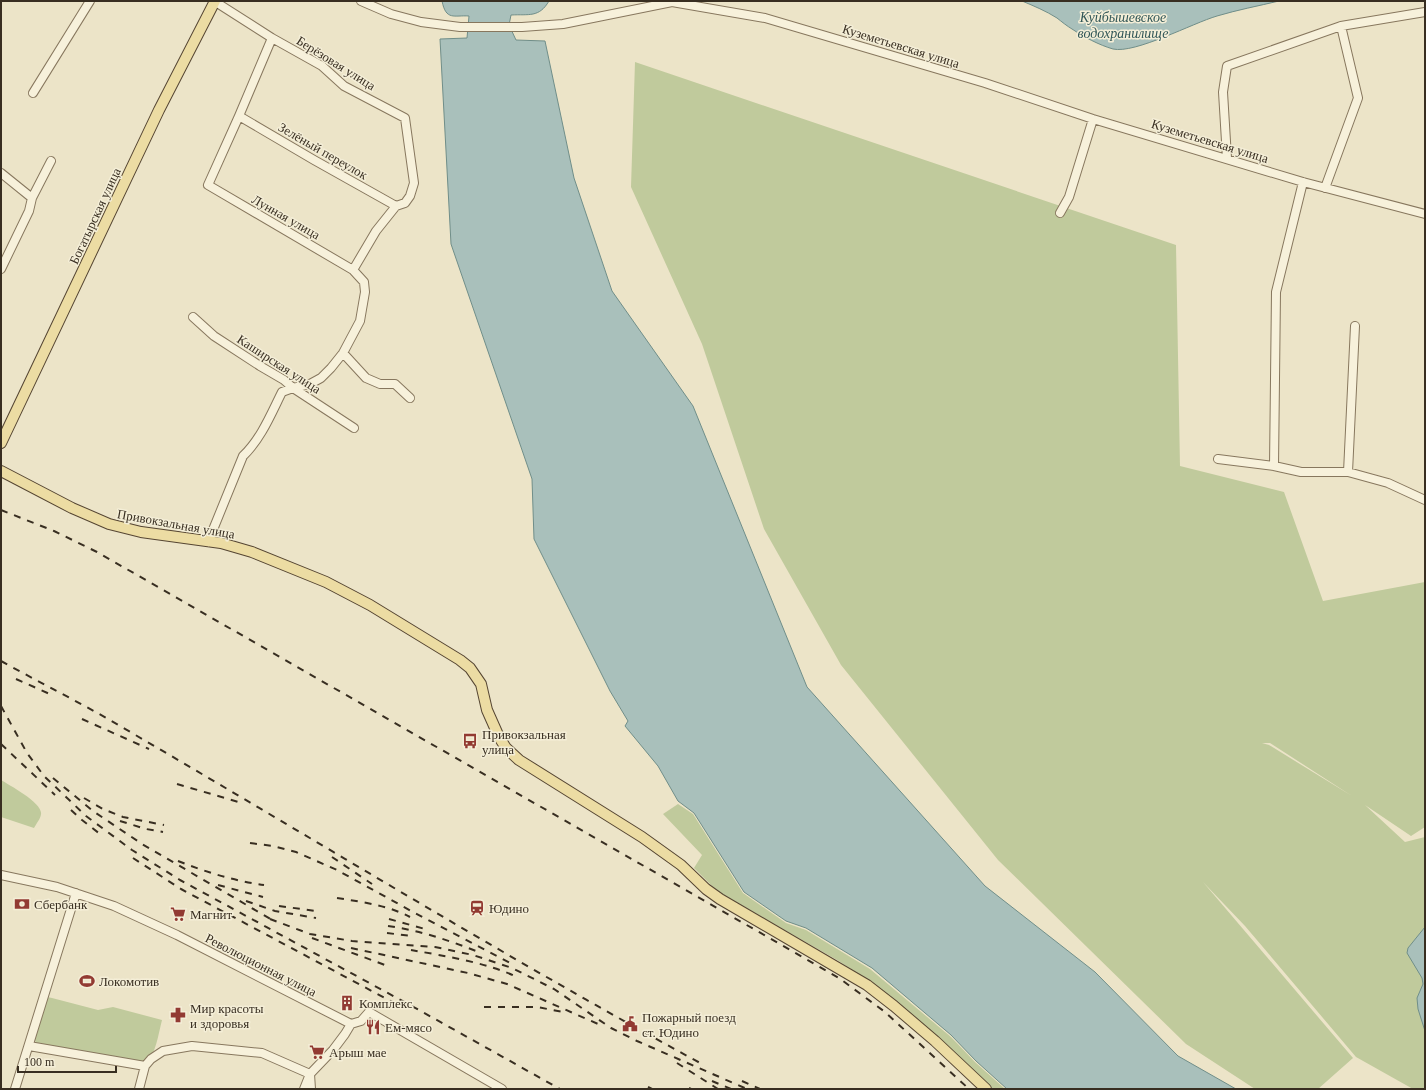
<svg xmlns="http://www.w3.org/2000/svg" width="1426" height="1090" viewBox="0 0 1426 1090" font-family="'Times New Roman',serif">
	<rect width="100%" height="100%" fill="#ece4c8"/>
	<!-- green -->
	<path fill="#c0ca9c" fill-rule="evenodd" d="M635,62l541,183 4,221 104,26 39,109 102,-19v245l-14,9 -46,-31 40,37 20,-5v252h-12l-57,-32 -111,-131 -42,-44 150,176 -35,31h-63l-69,-45 -188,-184 -157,-195 -77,-136 -62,-185 -71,-157zM1262,743h8l82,53 -83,-51z
		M1,780c8,5 42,23 40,34 0,4 -5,10 -7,14l-33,-11z
		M678,804l15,10 50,79 43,30 20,7 64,39 81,68 24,25 30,27h-13l-94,-86 -28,-22 -33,-21 -120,-69 -23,-23 8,-13 -39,-41z
		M47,997l5,1 46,12 15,-3 49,13c-4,16 -6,33 -17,46l-108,-19 -3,-10z"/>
	<!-- water -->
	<path fill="#a9c0bb" stroke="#708e89" d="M442,1h107c-10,17 -20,13 -38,14l-2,10 7,15 29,1 29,137 38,113 81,115 114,281 178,199 110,86 83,84 58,33h-229l-31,-28 -25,-26 -79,-67 -66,-40 -20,-7 -42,-29 -50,-79 -16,-12 -20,-35 -33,-40 3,-5 -18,-30 -76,-152 -2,-60 -81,-235 -11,-205 27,-1 2,-22c-15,-1 -23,5 -27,-15z
		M1022,1h257c-21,5 -42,9 -62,15 -24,7 -82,38 -104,33 -14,-4 -29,-12 -41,-20 -5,-3 -10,-7 -15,-11 -11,-7 -23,-12 -35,-17z
		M1425,927v104l-7,-22 -1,-11 6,-14 -1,-6 -15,-25 1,-5z"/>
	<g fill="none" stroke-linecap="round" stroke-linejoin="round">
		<!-- minor casing -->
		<g stroke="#87775e" stroke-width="10">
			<path id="minor" d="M361,1l30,13 30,8 39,5h62l41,-3 109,-22 93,16 220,65 108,36 210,63 122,32
				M272,38l-33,78 -31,69 145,85
				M33,93l57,-92
				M239,116l75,44 82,46
				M1227,158l-4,-66 4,-26 114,-40 84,-14
				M1,173l31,25
				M1325,188l33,-90 -17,-72
				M1060,213l9,-16 24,-78
				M1,269l28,-58 3,-13 19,-37
				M193,317l21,19 46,30 24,14 9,8 61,40
				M343,353l23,25 14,6h15l15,14
				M1218,459l56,7 27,6h47l40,11 37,17
				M1274,466l2,-174 27,-110
				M1348,472l7,-146
				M208,542l35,-86c18,-17 28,-42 39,-64l11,-4 17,-4 11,-6 10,-10 12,-15 17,-32 5,-29 -1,-10 -11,-12 23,-39 20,-25 9,-3 5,-7 4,-13 -9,-65 -61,-32 -22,-20 -50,-28 -58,-37
				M1,875l56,12 57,19 63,29 174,89
				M29,1046l116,20
				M15,1089l61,-196
				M139,1089l6,-23 6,-7 12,-8 29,-5 70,7 48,21 1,15
				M304,1089l6,-15 23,-24 12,-16 6,-10 10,-3 8,-9 133,77"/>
		</g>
		<!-- major casing -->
		<g stroke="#554532" stroke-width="12">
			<path id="major" d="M1,443l158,-333 56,-109
				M1,471l71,37 37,16 32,8 80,11 31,9 74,30 44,23 90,55 10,8 11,16 6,26 12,27 7,11 13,12 123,77 39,28 25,24 14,10 147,86 27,21 41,35 51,48"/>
		</g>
		<!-- minor -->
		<use href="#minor" stroke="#f7f1db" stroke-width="8"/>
		<!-- major -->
		<use href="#major" stroke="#ecdca3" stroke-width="10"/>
		<!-- rail -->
		<path stroke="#382e21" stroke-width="2" stroke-dasharray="7 7" stroke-linecap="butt" d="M1,510l53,21 43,21 742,426 46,34 84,77
			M1,661c36,20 72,38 107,58 198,115 393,236 594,345
			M16,679l36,16
			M1,706l26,47 17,23 42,40 46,34 48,30 239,130 141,79
			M82,719l67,30
			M1,744l54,51
			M53,778l40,33 49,33 132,77
			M177,784l65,19
			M84,798l19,11 20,8 41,8
			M71,810l11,10 18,14
			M120,821l26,8 17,3
			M250,843l23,3 23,6 41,18 76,42 97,51
			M332,857l40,27
			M133,858l48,31 217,116
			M178,861c28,11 56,20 86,24
			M218,885l45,12
			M337,898c25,4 50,7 73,19
			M246,901l29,10 41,7
			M279,906l37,5
			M270,919l40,15 42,7 83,6 38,8 39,13 42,21 57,39 26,13 110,48
			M389,919l36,10
			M388,926c30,4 60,14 88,25
			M387,933l24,3
			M312,938l73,27
			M351,948l117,25 39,11 91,40
			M411,950c34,6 78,13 108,28
			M484,1007h53l26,5
			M677,1063l41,26
			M712,1081l19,8
			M742,1081l18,8
			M648,1087l4,2
			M689,1088l2,1"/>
	</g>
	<!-- icons -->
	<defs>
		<g id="bus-bare" transform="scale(1.2)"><path d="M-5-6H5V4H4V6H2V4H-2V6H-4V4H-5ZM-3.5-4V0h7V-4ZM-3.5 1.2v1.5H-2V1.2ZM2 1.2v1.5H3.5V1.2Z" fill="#923a32" stroke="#f4eed7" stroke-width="2.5" paint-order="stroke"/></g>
		<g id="bank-bare" transform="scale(1.2)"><path d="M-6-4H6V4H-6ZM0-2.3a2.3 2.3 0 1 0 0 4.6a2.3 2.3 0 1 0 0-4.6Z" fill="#923a32" stroke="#f4eed7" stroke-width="2.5" paint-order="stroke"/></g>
		<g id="station-bare" transform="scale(1.2)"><path d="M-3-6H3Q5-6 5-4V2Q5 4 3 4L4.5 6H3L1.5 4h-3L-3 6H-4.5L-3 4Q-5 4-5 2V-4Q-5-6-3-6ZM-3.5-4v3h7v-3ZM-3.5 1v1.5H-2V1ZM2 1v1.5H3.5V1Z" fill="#923a32" stroke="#f4eed7" stroke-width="2.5" paint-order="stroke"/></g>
		<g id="supermarket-bare" transform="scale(1.2)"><path d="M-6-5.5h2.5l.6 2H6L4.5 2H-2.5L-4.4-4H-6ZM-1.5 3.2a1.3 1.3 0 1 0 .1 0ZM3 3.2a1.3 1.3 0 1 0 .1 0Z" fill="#923a32" stroke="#f4eed7" stroke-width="2.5" paint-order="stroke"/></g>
		<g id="stadium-bare" transform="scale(1.2)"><path d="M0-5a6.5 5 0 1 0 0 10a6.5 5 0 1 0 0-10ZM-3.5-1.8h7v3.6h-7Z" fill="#923a32" stroke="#f4eed7" stroke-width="2.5" paint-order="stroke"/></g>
		<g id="building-bare" transform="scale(1.2)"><path d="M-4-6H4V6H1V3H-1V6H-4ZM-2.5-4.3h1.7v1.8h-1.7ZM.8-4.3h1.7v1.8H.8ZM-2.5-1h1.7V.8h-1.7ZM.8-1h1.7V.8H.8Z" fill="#923a32" stroke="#f4eed7" stroke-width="2.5" paint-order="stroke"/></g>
		<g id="pharmacy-bare" transform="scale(1.2)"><path d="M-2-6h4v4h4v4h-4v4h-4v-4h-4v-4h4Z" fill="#923a32" stroke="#f4eed7" stroke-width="2.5" paint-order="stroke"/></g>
		<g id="civic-bare" transform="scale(1.2)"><path d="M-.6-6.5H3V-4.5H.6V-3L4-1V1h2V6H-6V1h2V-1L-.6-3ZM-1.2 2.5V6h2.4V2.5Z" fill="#923a32" stroke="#f4eed7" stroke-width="2.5" paint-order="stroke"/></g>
		<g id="restaurant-bare" transform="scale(1.2)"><path d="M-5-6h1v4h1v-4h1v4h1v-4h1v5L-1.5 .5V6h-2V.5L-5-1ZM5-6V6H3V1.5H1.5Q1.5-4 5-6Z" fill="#923a32" stroke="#f4eed7" stroke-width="2.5" paint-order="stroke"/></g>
	</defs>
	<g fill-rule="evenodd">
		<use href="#bus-bare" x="470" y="741"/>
		<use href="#bank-bare" x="22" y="904"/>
		<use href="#station-bare" x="477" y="908"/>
		<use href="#supermarket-bare" x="178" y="914"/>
		<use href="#stadium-bare" x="87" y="981"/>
		<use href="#building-bare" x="347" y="1003"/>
		<use href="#pharmacy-bare" x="178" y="1015"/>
		<use href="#civic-bare" x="630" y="1024"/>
		<use href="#restaurant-bare" x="373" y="1027"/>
		<use href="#supermarket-bare" x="317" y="1052"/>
	</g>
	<g text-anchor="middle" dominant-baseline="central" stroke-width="3" stroke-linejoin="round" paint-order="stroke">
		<!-- street labels -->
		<g font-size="13" fill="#382e21" stroke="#f4eed7">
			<text transform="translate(901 46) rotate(17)">Куземетьевская улица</text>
			<text transform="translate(336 63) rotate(32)">Берёзовая улица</text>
			<text transform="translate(1210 141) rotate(17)">Куземетьевская улица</text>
			<text transform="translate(323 151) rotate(30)">Зелёный переулок</text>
			<text transform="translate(95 216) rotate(-65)">Богатырская улица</text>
			<text transform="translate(286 217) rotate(30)">Лунная улица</text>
			<text transform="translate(279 364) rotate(33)">Каширская улица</text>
			<text transform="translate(176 524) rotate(10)">Привокзальная улица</text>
			<text transform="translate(261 965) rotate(27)">Революционная улица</text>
		</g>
		<!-- poi labels -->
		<g font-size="13" fill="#382e21" stroke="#f4eed7" text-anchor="start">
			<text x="482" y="734">Привокзальная<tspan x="482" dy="15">улица</tspan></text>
			<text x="34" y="904">Сбербанк</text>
			<text x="489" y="908">Юдино</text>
			<text x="190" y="914">Магнит</text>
			<text x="99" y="981">Локомотив</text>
			<text x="359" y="1003">Комплекс</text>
			<text x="190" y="1008">Мир красоты<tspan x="190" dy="15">и здоровья</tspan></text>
			<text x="642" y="1017">Пожарный поезд<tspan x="642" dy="15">ст. Юдино</tspan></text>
			<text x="385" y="1027">Ем-мясо</text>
			<text x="329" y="1052">Арыш мае</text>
		</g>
		<!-- water labels -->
		<g font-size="14" font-style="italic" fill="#315657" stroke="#f4eed7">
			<text x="1123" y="17">Куйбышевское<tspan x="1123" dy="16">водохранилище</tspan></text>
		</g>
	</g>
	<!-- border -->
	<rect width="1426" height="1090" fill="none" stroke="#382e21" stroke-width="4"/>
	<!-- scale -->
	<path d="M18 1066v6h98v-6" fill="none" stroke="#382e21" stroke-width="2"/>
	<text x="24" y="1066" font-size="12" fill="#382e21" stroke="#f4eed7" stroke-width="3" paint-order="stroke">100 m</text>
</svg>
